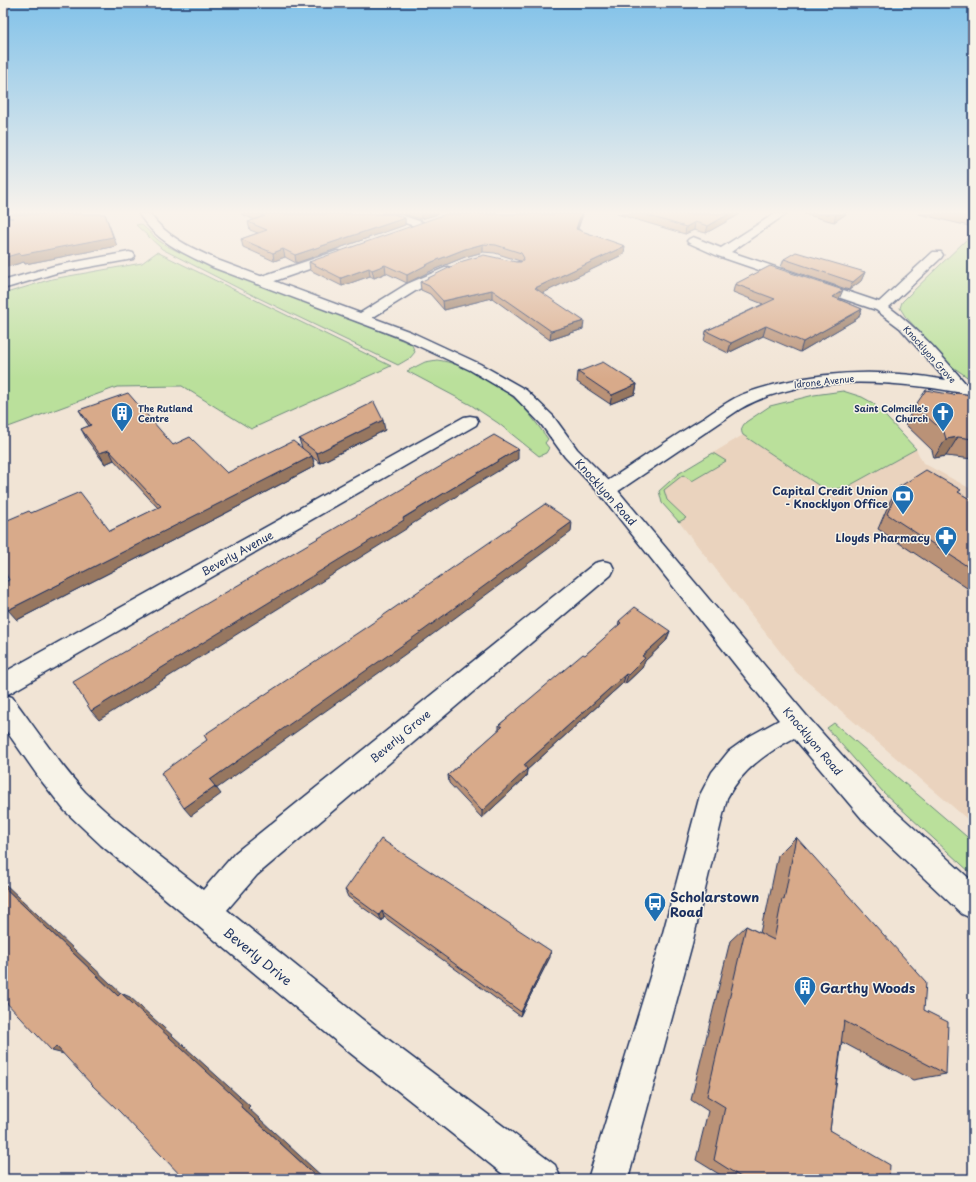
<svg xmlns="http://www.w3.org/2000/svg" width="976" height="1182" viewBox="0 0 976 1182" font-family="'Playpen Sans',sans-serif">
	<rect width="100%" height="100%" fill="#f1e4d5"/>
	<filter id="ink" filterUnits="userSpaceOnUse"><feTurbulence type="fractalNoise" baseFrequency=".025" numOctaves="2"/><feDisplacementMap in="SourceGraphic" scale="8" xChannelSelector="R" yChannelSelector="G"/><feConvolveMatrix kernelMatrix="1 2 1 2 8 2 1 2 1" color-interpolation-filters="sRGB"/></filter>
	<g filter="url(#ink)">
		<!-- built -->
		<path fill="#ead3be" d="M743,435l78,52 8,2 16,-1 71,-39 7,14 50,27v334l-177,-152 -117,-150 -17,-19 -3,-12 19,-17z"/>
		<!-- green -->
		<path fill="#bae09b" stroke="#6a887c" d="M141,224l17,16 9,6 35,17 151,57 56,23 3,2 3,7 -5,6 -12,7 -156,-75 -80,-41 -26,-24z
			M967,239l6,2v140l-23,-16 -45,-49 -5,-8 2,-6 5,-5z
			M157,252l234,114 -140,63 -69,-43 -65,1 -114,42v-135l49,-15 90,-16z
			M437,360c26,3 63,24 82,43 11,10 20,24 29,36l-3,4 4,5 -3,5 -7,3 -41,-33 -27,-18 -64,-34 18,-9z
			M843,391l19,6 11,6 43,46 -71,39 -16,1 -8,-2 -78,-52c-3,-5 -1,-9 3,-13l24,-16 44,-11z
			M713,453l13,8 -34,20 -9,-6 -19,15 3,10 19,18 -7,4 -17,-19 -3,-12 19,-17z
			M834,723l139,119v33l-90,-83 -56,-64z"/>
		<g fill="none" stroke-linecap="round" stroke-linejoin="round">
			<!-- street casing -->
			<g stroke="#1b2f5e" stroke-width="3">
				<path id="street" d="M382,214h16l27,9 2,2 -6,3 -38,-12z
					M774,214h12l-55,38 148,50 54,-50h8l2,3 -2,3 -52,49c30,22 53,49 77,77l7,1v10c-71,-14 -167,-24 -233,14l-126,85 -7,2 -7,-2 -3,-4 3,-4c35,-23 69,-47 104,-68 10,-7 20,-14 31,-20 14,-7 30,-11 46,-15 54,-13 109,-13 165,-3l-46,-52 -24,-18 -158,-54 -29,-13 -2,-2 2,-2 4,-2 28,11z
					M337,251l4,1 2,3 -2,3 -75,26h-10l-1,-3 1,-3z
					M129,252l4,1 2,3 -2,3 -77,14 -53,16v-8l51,-15z
					M447,267l4,1 2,3 -2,3 -34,16 -50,31 -5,1 -5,-1 -2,-3 2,-3 50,-31z
					M470,416l6,1 2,4 -2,4 -464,267 -7,3 7,2c24,32 46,66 73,95 36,36 78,66 118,98l32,-37 360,-290 8,-2 8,2 3,6 -3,6 -354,300 -30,35 146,118 182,137 6,14h-52l-160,-127 -248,-207 -36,-34 -25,-32 -37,-53v-53l461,-256z"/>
			</g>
			<!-- secondary casing -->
			<g stroke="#1b2f5e" stroke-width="3">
				<path id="secondary" d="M139,214h11c17,24 44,35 70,47l191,71 69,32 46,26 27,26 24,33 37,37 192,229 42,47 35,38 90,82v37l-11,-5 -99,-94 -69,-82c-28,15 -52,32 -67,60l-35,146 -64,235h-40l72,-235 40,-149 12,-23 17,-21 21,-15 29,-16 -179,-226 -35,-37 -24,-33 -27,-28 -44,-26 -69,-32 -189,-71c-29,-14 -56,-26 -73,-53z"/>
			</g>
			<!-- street -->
			<use href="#street" fill="#f7f3e8" fill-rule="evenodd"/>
			<!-- secondary -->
			<use href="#secondary" fill="#f7f3e8" fill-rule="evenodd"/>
		</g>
		<!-- wall -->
		<path fill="#ba9277" stroke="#1b2f5e" d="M3,214l114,32 -92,18 -1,-2 -21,6z
			M241,214h153l11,4v7l-109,38 -11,-6 -11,4 -31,-14 -2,-8 17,-6 -8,-3 -2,-8 7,-2z
			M403,214h35l-17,5z
			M583,214l-5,15 46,25 -82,39 41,36 -33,11 -58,-42 -48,12 -14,-16 -9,-4 -1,-8 96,-20 5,-1h-1l-25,-8 -12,-1 -18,5 -32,13 -26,13 -21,-10 -12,5 -4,-2 -28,10 -32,-16 -1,-8z
			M617,214h123l-34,19 -12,-3 -9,4z
			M804,214h42l-12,8z
			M919,214h54v13z
			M784,259l81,13 -4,9 -12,9 -68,-23z
			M735,284l104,15h-1l24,10 -4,9 -58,34 -37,-16 -35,17 -24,-12 2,-10 57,-27 -30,-12z
			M578,372l59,12 -2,10 -25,10 -33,-22z
			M954,395h19v64l-27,-3 -12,2 -2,-8 -27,-26 10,-18z
			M79,410l94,35 54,28 75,-25 -3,-9 86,-9 -65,33 -8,-6 3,9 -87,46 -211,108 -8,-40 22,-67 79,18 48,-23 -44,-48 -9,4 -18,-24 -6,-11 8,-3 -4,-6z
			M899,487l60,6 14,8v91l-95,-63 12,-28z
			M619,621l51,10 -4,10 -21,20 -3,7 -17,16 -2,-1 -96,87 -1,7 -44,41 -33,-35 -1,-8 51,-45v-5l86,-70 33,-28z
			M796,837l128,173 22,64 -33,6 -71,-38 -12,88 59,49h-162l-31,-19 12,-49 -17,-11 39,-159 16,-15 14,7 4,-18 2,-2 12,-58z
			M345,890l205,67 -30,59 -136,-99 -2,4 -34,-24z"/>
		<!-- shaded-wall -->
		<path fill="#977761" stroke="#1b2f5e" d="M105,214l12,32 -92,18 -1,-2 -21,6v-10z
			M421,214h17l-17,5z
			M581,214h2l-8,22 1,-7z
			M729,214h11l-34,19 2,-7z
			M836,214h10l-12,8z
			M405,218v7l-109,38 -1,-8z
			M695,222l-1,8 -9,4 1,-7z
			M483,244v8l-18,5 -32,13 -26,13v-8l25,-13 33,-13z
			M625,246l-1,8 -89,43v-9z
			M283,249l2,8 -11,4 -1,-8z
			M385,265l1,8 -12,5 -2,-8z
			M369,268l1,8 -28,10 -1,-8z
			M865,272l-4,9 -12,9 4,-8z
			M492,290v8l-48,12 -1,-9z
			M843,290l-4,9 -9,8 3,-10z
			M862,309l-4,9 -58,34 3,-10z
			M584,321l-1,8 -33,11 1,-9z
			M766,326l-3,10 -35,17 3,-10z
			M637,384l-2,10 -25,10 2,-9z
			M383,420l2,10 -65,33 -3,-10z
			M958,437l-12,19 -12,2 12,-19z
			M518,449v10l-76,46 -36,23v1l-307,191 -8,-9 350,-216z
			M109,450l5,10 -9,4 -6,-11z
			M312,456l3,10 -87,46 -211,108 -9,-10z
			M572,522l-1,10 -146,108 -209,149 -6,-9z
			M670,631l-4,10 -21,20 -3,7 -17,16 3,-9 14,-19z
			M626,674l-3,9 -96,87 -1,7 -44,41v-7l42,-46z
			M215,786l6,8 -30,22 -7,-8z
			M3,882l125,118 -10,-4 -115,-110z
			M382,911l2,6 -2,4 -3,-6z
			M551,951l-1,6 -30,59 1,-4z
			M121,993l9,4 120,109 -2,2 77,71h-6l-78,-72z
			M56,1046l8,8 -12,-3z"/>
		<!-- building -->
		<path fill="#d8aa8a" stroke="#1b2f5e" d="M3,214h102l8,23 -93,18v-2l-17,5v-39l10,-1 -10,-2z
			M258,214h136l11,4 -110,37 -12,-6 -10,4 -32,-14 26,-9 -19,-8 17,-6z
			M446,214h135l-5,15 49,17 -90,42 49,33 -33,10 -59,-41 -49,11 -14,-15 -9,-4 43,-21 21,-6 32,7h5l3,-4 -3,-5 -25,-8 -13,-1 -18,5 -33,13 -25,13 -22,-10 -13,5 -3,-2 -28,10 -32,-16z
			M643,214h86l-21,12 -13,-4 -9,5z
			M954,214h19v4z
			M796,252l69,20 -12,10 -69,-23z
			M770,266l73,24 -10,7 29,12 -59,33 -37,-16 -35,17 -25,-12 69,-32 -40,-15z
			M603,362l34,22 -25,11 -34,-23z
			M926,390l28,5 2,-2 17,2v44l-15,-2 -12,2 -2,-7 -29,-26z
			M128,393l45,52 17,-8 37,36 66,-32 19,15 -88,45 -216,109 -5,-8v-19l6,-3 -6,-11v-47l26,-11 2,2 49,-21 30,39 51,-25 -52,-56 -10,3 -18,-24 10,-4 -12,-15z
			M374,402l9,18 -66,33 -18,-14z
			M494,435l24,14 -77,46 -38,23 1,2 -313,191 -18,-29z
			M926,470l35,20 -3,2 15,9v69l-86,-56 12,-27z
			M545,504l27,18 -148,108 -214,150 5,6 -31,22 -23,-35 46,-33 -3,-5 164,-109z
			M635,607l35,24 -28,25 3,2 -17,17 -2,-1 -102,91 3,4 -45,42 -34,-36 54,-48 -3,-2 84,-71 2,1 36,-32 -2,-2z
			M796,837l130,145 -2,28 24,12 -2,52 -102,-53 -14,109 60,35 -1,14h-145l-30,-19 11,-53 -18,-11 39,-170 28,14 8,-41 2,1z
			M381,839l170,112 -30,61 -139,-101 -3,4 -34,-25z
			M3,886l115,110 3,-3 121,111 -1,3 78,72h-135l-65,-68 -27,-26 -36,-39 -4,5 -49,-52z"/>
	</g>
	<!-- sky -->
	<linearGradient id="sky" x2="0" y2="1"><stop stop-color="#82c2e9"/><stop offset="0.56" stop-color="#f9f3ec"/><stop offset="1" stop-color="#f9f3ec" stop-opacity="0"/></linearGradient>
	<rect width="976" height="379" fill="url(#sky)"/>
	<!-- icons -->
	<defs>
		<g id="building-pin" transform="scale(1.15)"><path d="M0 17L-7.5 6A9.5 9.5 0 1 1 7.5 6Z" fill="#1f6fb2" stroke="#f7f3e8"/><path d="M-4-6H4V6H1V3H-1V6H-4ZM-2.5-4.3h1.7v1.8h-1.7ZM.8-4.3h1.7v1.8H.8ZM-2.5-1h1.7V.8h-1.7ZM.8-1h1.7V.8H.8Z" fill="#fff"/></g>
		<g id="church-pin" transform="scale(1.15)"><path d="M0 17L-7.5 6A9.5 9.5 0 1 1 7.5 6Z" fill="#1f6fb2" stroke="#f7f3e8"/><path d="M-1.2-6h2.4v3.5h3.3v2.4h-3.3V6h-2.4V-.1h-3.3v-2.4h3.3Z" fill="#fff"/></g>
		<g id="bank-pin" transform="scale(1.15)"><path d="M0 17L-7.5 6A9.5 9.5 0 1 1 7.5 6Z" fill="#1f6fb2" stroke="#f7f3e8"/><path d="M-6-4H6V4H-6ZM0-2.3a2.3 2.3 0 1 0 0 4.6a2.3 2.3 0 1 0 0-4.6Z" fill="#fff"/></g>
		<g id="pharmacy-pin" transform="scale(1.15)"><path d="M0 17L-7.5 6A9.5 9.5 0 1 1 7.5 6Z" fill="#1f6fb2" stroke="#f7f3e8"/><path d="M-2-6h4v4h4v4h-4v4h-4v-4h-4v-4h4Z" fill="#fff"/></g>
		<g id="bus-pin" transform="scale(1.15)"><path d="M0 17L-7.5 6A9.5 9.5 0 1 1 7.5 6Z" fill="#1f6fb2" stroke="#f7f3e8"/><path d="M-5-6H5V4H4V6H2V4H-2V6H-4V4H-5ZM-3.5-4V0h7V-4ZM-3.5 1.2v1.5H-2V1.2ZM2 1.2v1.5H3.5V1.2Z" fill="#fff"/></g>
	</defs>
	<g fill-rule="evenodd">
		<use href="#building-pin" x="122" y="413"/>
		<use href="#church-pin" x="943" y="413"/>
		<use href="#bank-pin" x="903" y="496"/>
		<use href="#pharmacy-pin" x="946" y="537"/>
		<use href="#bus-pin" x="655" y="903"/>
		<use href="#building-pin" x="805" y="987"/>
	</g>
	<g text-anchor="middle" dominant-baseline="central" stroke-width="3" stroke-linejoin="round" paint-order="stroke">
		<!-- far-street labels -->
		<g font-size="9" fill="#1b2f5e" stroke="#f7f3e8">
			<text transform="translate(930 354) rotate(48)">Knocklyon Grove</text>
			<text transform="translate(824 381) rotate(-6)">Idrone Avenue</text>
		</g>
		<!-- far-poi labels -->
		<g font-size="9" font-weight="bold" fill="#1b2f5e" stroke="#f7f3e8" text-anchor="start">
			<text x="138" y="408">The Rutland<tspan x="138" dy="10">Centre</tspan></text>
			<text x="928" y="408" text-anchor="end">Saint Colmcille's<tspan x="928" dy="10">Church</tspan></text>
		</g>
		<!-- poi labels -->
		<g font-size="11" font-weight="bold" fill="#1b2f5e" stroke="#f7f3e8" text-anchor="end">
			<text x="888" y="490">Capital Credit Union<tspan x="888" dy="13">- Knocklyon Office</tspan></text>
			<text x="930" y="537">Lloyds Pharmacy</text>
		</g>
		<!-- street labels -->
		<g font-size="11" fill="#1b2f5e" stroke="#f7f3e8">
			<text transform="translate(606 492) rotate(48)">Knocklyon Road</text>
			<text transform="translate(237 553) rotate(-29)">Beverly Avenue</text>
			<text transform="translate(400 736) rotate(-40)">Beverly Grove</text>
			<text transform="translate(813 741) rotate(50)">Knocklyon Road</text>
		</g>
		<!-- near-poi labels -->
		<g font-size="13" font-weight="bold" fill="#1b2f5e" stroke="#f7f3e8" text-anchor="start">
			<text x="670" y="896">Scholarstown<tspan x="670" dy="15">Road</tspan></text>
			<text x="820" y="987">Garthy Woods</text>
		</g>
		<!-- near-street labels -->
		<g font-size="13" fill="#1b2f5e" stroke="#f7f3e8">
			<text transform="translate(258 956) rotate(39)">Beverly Drive</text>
		</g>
	</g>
	<!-- margin -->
	<rect width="976" height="1182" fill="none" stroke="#f7f3e8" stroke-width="16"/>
	<rect x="8" y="8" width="960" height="1166" fill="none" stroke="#1b2f5e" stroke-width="1.5" filter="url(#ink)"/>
</svg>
